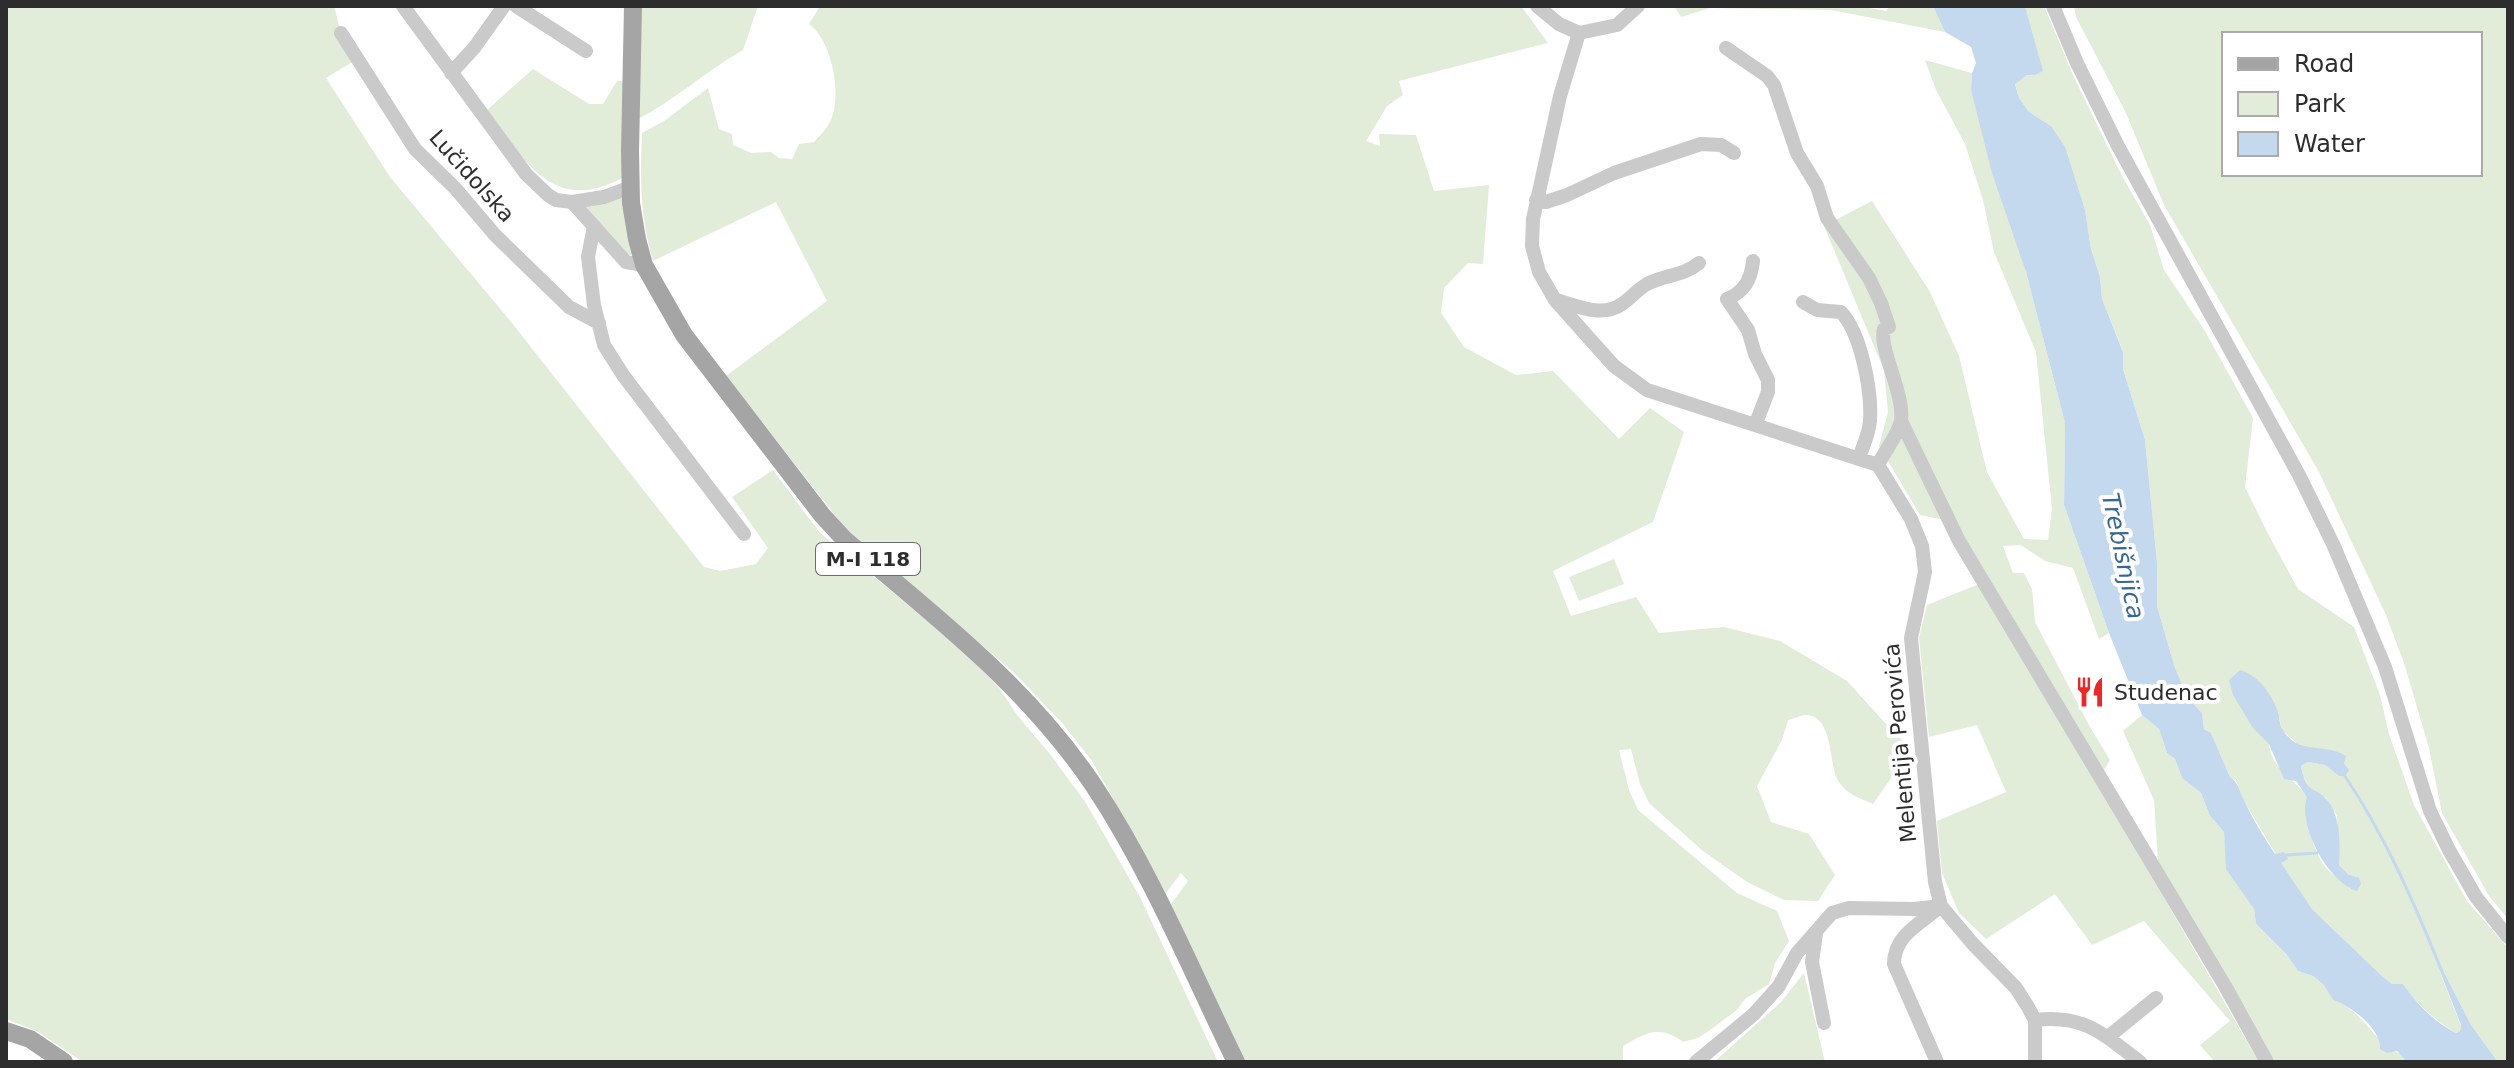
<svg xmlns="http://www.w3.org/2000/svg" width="2514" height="1068" viewBox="0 0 2514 1068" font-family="'DejaVu Sans',sans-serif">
	<rect width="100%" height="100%" fill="#fff"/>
	<!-- green -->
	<path fill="#e1ecd9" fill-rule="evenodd" d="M6,6h328l7,27 16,26 -31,19 64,99 122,146 192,244 16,4 36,-7 12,-16 -36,-51 41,-27 47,63 141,115 39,41 17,26 33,39 36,49 54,94 78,165h-1135l-46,-31 -31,-12z
		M640,6h118l-15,44c-37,21 -68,50 -105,69z
		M820,6h701l27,37 -149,38 4,14 -16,11 -21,35 14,5 -1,-12 37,1 18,56 55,-6 -6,79 -15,-1 -24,25 -3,25 23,34 52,28 37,-4 66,68 31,-31 34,24 -31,90 -100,49 18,45 65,-19 23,36 65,-6 56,14 67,40 49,54 16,13 -39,56c-14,-6 -29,-11 -36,-25 -8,-17 -4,-63 -31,-64 -5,0 -13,4 -18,5l-6,20 -25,46 14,36 38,12 26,41 -17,26 -34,-1 -37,-18 -44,-31 -54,-48 -9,-19 -9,-35 -12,1 10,40 9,20 99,83 40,18 12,30 -14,22 -6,21 -24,15 -7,10 -25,19 -15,10 -15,4c-23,-18 -39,-9 -60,4v16h-379l-73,-158 17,-23 -7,-8 -15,20 -74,-132 -29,-37 -50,-52 -108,-93 -35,-26 -26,-26 -118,-151 101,-75 -51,-99 -123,59c-13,-44 -13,-82 -11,-128l22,-12 44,-33 11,41 13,5 1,11 18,8 20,-1 8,6 13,1 7,-15 15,-2c5,-6 13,-13 16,-20 13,-27 2,-81 -21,-98z
		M1674,6h185l27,5 4,-5h43l12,26 -114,-22 -121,-2 -29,9z
		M2024,6h20l28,67 49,101 29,51 14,45 41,61 48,87 -8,69 22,45 31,57 56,38 26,68 9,39 25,71 53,96 41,47v114h-10l-27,-37 -26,-51 -4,1 20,51 -1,5 -4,2c-22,-13 -38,-28 -53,-49h-11l-9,-7 -71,-68 -12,-14 -56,-94 -8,-20 -6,-4 -19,-44 -7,-4 -2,-16 -15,-16 -13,-32 -17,-59v-44l-12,-122 -22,-71v-18l-21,-52 -2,-22 -9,-28 -6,-39 -34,-84 -22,-14 -10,-14 -4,-15 12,-8h8l-1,-36zM2278,711l4,19 20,18h11l26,28 -14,-11 -17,-3 -7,4 2,10 9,16 14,6 11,18 2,49 10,10 1,14c-7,-8 -17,-13 -24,-21 -11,-13 -25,-56 -18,-71 -13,-17 -38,-30 -39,-53 -1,-9 6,-23 9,-33z
		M2074,6h434v913l-19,-23 -47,-83 -13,-65 -25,-85 -18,-48 -67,-143 -155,-267 -38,-92 -50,-96zM2224,34h256v140h-256z
		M1925,60l47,13 -1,17 55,182 39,151 -1,82 45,128 -10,6 -26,-71 -28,-7 -24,-16 -18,1 10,27h11l8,16 3,33 55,105 20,33 -13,22 162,280h-44l-15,-17 30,-24 -86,-100 -52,24 -37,-51 -69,45 -27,-26 -17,-40 -5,-52 69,-29 -29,-67 -48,12 -10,-99 8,-33 52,-21 -35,-64 -24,-5 -41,-69 9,-34 -4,-42 -60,-144 48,-25 58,91 29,64 28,116 37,67 24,1 4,-31 -16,-157 -42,-100 -11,-52 -18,-56 -29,-54z
		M533,69l56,35h14l14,-23h10l-3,96c-72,40 -99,-18 -138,-66z
		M623,195l12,57 -4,3 -5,-1 -41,-47z
		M1614,559l10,25 -45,17 -10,-24z
		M2142,715l17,14 8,24 8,6 7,19 19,15 9,23 14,16 3,37 27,40 2,15 31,31 11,16 15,5 10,8 10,16c21,7 31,23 46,39 7,7 18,13 27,19l1,4h-140l-108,-185 -5,-77 -31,-69z
		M1804,973l21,89h-111l67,-60z"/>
	<!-- water -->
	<path fill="#c4d9ed" d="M1933,6h91l2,4 17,61 -8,4h-8l-12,9 4,14 10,14 22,14 14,21 20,63 6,39 9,28 2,22 21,53v17l22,71 12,122v44l17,59 13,32 15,16 2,16 7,4 19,44c9,6 9,14 14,23 8,18 20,37 31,54l9,-2 4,7 -7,4 31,46 71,68 9,7h11c15,21 30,37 53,49l4,-2 1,-6 -20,-51h4l26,51 27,37h-91l-10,-11 -10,2 -7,-4c1,-21 -29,-43 -47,-49l-10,-16 -10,-8 -15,-5 -11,-16 -31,-31 -2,-15 -28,-40 -2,-37 -14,-16 -9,-23 -19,-15 -7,-19 -8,-6 -8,-24 -17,-14 -33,-82 -45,-128 1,-82 -39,-151 -34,-99 -21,-83 1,-17 4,-10 -5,-16 -26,-15z
		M2240,670c19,6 31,23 38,42 2,5 1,13 5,18 15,26 42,12 63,26l-2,8 5,6 -4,6h-6l-14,-11 -17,-3 -7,4c5,29 15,20 27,35 13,16 12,44 11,64l10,10 10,3 2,6 -4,7c-29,-8 -60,-67 -50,-94l-11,-16 -12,-2 -15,-35 -16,-16 -20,-33 -4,-15z"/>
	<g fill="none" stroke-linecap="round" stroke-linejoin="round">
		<!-- stream -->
		<path stroke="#c4d9ed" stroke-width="3" d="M2345,776c42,63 70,129 98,198
			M2286,855l31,-2"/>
		<!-- minor -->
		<path stroke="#cacaca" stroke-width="14" d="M403,6l123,168 22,21 8,5 16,2 54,60 18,3
			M516,6l70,45
			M1537,6l22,18 20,9
			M1638,6l-21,19 -38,8 -19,63 -27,123 -1,27 7,26 16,28 59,66 33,24 231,75 33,54 11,27 3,26 -14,66 24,244 6,24 32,38 43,44 12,19 7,13v42
			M2053,6l24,57 41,83 181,329 34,69 52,123 45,144 19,39 27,47 32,40
			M341,33l74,116 40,39 40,47 74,72 30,16
			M1726,48l41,28 7,9 23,68 20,33 10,32 42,60 12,25 8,24 -5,2c-6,19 21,65 17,92 -3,14 -17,31 -23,44
			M451,73l23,-25 30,-42
			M1536,200l10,2 21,-7 47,-22 87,-29 20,1 13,8
			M572,202l32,-5 27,-10
			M594,226l-6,31 6,48 10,40 19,30 121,159
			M1753,261c-2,19 -9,31 -26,38l21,31 7,24 13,26v12l-12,31
			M1556,300c21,6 46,18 66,4 9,-6 16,-15 25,-20 18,-9 36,-8 52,-21
			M1803,302l14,8 24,2c20,21 31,79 29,109 -1,13 -7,25 -11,37
			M1901,421l58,120 266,445 42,76
			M1816,933l-4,29 12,61
			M2035,1020c49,-6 68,14 105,42
			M2108,1037l48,-39
			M1696,1062l58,-48 25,-28 18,-33 35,-40 17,-5 65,1 27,-3c-21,18 -47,29 -47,58l43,98"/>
		<!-- major -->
		<path stroke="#a5a5a5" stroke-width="18" d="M633,6l-3,145 1,52 6,36 7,26 40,70 138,180 22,24c91,77 183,147 250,247 57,86 97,184 142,276
			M6,1031l24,8 34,23"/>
	</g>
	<!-- icons -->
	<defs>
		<g id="restaurant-bare" transform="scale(2.4)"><path d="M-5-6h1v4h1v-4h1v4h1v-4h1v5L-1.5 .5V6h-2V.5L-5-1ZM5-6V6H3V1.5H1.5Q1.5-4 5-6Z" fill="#ef2724" stroke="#fff" stroke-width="2.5" paint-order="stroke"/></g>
	</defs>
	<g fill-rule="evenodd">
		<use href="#restaurant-bare" x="2090" y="692"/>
	</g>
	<g text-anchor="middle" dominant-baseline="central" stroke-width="8" stroke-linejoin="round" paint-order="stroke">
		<!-- shield labels -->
		<rect fill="#fff" stroke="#6c6c6c" stroke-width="2" x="816" y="543" width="104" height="32" rx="6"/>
		<g font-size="20" font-weight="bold" fill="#2d2d2d">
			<text x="868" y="559">M-I 118</text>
		</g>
		<!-- street labels -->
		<g font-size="22" fill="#2d2d2d" stroke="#fff">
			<text transform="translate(472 176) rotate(48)">Lučidolska</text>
			<text transform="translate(1900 743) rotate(-95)">Melentija Perovića</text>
		</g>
		<!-- poi labels -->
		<g font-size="22" fill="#2d2d2d" stroke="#fff" text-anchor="start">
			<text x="2114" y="692">Studenac</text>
		</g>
		<!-- water labels -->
		<g font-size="24" font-style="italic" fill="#376793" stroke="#fff">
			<text transform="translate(2123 556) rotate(78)">Trebišnjica</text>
		</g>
	</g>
	<!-- border -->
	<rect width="2514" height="1068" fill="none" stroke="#2d2d2d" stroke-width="16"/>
	<!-- legend -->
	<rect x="2222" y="32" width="260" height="144" fill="#ffffff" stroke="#ababab" stroke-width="2"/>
	<rect x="2238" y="58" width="40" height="12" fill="#a5a5a5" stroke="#ababab" stroke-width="2"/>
	<text x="2294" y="72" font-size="24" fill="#2d2d2d">Road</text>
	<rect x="2238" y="92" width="40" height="24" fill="#e1ecd9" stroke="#ababab" stroke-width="2"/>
	<text x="2294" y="112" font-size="24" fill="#2d2d2d">Park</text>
	<rect x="2238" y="132" width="40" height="24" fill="#c4d9ed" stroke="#ababab" stroke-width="2"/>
	<text x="2294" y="152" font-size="24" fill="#2d2d2d">Water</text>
</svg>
